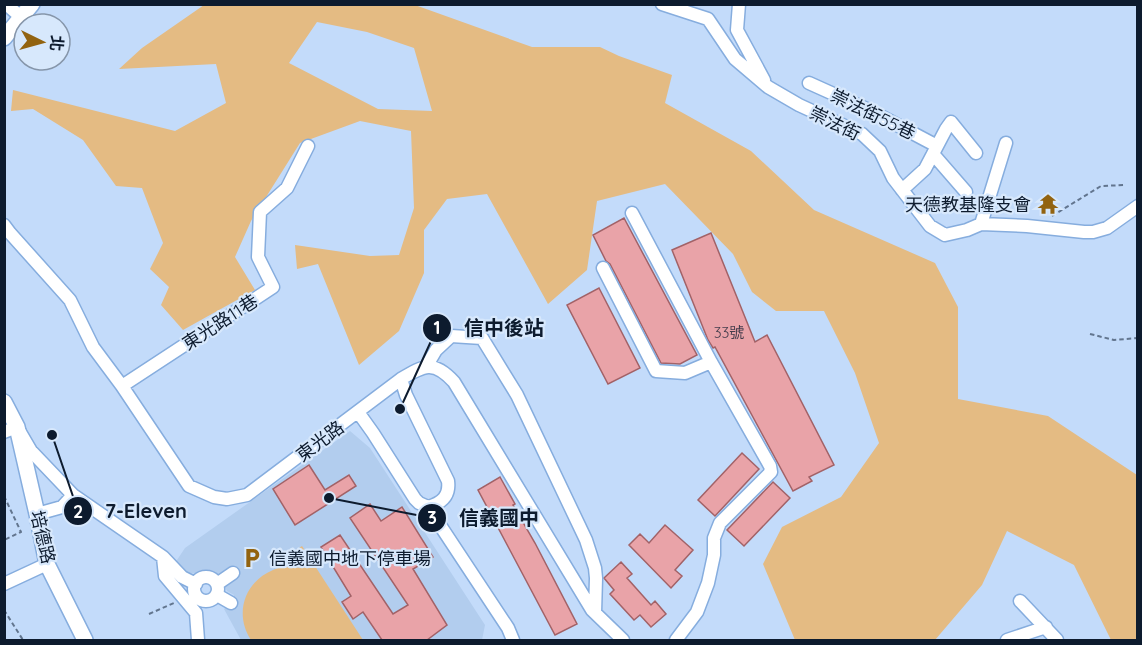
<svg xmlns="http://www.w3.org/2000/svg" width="1142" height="645" viewBox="0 0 1142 645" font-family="Quicksand,'Noto Sans TC',sans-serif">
	<rect width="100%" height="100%" fill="#c3dbfa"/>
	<!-- built -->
	<path fill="#b2cdee" d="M350,431l20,17 115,177 -3,15h-241l-17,-31 7,-6 3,-8 -7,-4 -6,-12 -7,-5 -31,-1 -10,-7 12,-18z"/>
	<!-- green -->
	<path fill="#e4bb83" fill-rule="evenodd" d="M204,5h211l117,42h68l19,9 53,19 -7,28 86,48 63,59 121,53 23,44v92l90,17 89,59v165h-26l-37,-75 -67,-34 -25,54 -47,55h-140l-32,-76 19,-37 59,-30 38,-54 -24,-70 -31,-62h-48l-24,-19 -19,-38 -68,-70 -68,17 -10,69 -39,34 -61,-110 -40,5 -23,31v43l-25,58 -40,34 -41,-101 -21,5 -2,-24 75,11 29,-1 15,-47 -3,-77 -51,-10 -60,22 -49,78 -16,36 20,33 -72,40 -22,-25 8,-18 -19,-18 13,-26 -21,-55 -26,-2 -33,-46 -50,-31 -22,2 2,-21 162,41 51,-28 -10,-39 -97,5 23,-21zM317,22l50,10 47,16 18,63 -54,-2 -89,-46z
		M302,546l61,94h-112c-17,-26 -7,-58 22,-70 9,-4 19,-3 29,-2l-9,-16z"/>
	<!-- building -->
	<path fill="#e9a3a8" stroke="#a26267" stroke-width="1.5" d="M624,218l73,137 -17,9 -19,-1 -51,-99 -4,-3 -13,-26z
		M711,233l44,109 12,-7 67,130 -25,12 3,4 -19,10 -78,-144 -2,1 -5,-8 -36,-90z
		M599,288l41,80 -32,16 -41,-79z
		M742,453l17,16 -44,47 -17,-16z
		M309,465l16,25 24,-15 7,11 -61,39 -22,-36z
		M500,477l15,27 -2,1 22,38 42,81 -22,11 -77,-145z
		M773,482l17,16 -46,48 -17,-16z
		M370,504l11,17 21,-14 31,50 -20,12 34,56 -20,15h-45l-19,-28 -10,7 -11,-17 9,-6 -30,-49 19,-12 53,79 15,-9 -58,-87z
		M665,525l28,25 -18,20 7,6 -11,12 -42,-43 11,-11 9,9z
		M621,562l11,12 -5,4 24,27 4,-4 11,13 -15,13 -11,-12 -6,5 -24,-26 4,-4 -10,-12z"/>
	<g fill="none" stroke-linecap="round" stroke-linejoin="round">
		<!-- minor casing -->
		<g stroke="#86adde" stroke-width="15">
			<path id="minor" d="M6,4l16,14
				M662,4l46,15 27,40 33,28 31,18 63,29 18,17 13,27 37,48 15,9 22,-5 14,-6 46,2 57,6h9l14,-4 31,-22
				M739,4l-2,26 27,50
				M809,83l60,27 68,36
				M933,154l33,38
				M902,190l23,-21 21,-40 5,-7 25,31
				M632,213l79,149 59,104 1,6 -51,51 -6,15v17l-6,28 -11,29 -21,28
				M981,224l25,-81
				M4,225l6,8 60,67 23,47 29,39 67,100 25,11 13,2 20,-4 154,-116c23,-14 33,-19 53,3l138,228 31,30
				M603,268l53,103 29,2 26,-11
				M426,367l10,-17 15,-14 31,2 35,57 69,145 9,28 1,10 -1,35
				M122,386l151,-99 -15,-30 2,-45 27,-24 21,-42
				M358,412l15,21 42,66 4,4 9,4c14,-4 22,-11 20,-26l-42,-86 -5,-16
				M4,432l13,-5 14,24 42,44 90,62 19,20 14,7
				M428,507l80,121 5,12
				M37,514l25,-7 11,-12
				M163,557l2,19 31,37 2,27
				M194 589a12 12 0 1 1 24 0a12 12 0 1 1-24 0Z
				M4,584l43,-20
				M217,584l16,-11
				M217,595l14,8
				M1020,601l37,39
				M1007,640l39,-13"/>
		</g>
		<!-- major casing -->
		<g stroke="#86adde" stroke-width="18">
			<path id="major" d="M4,38l28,-34
				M4,402l13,25 20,87 10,50 38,76"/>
		</g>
		<!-- path -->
		<path stroke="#62758e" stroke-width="2" stroke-dasharray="4.5 3" stroke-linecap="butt" d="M1052,216l49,-30 25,-1
			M1090,334l24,6 24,-2
			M4,496l17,36 -17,8
			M4,610l19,30
			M149,614l25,-11"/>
		<!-- minor -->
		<use href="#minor" stroke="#fff" stroke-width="12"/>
		<!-- major -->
		<use href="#major" stroke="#fff" stroke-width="15"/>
	</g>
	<!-- icons -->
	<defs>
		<g id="temple-bare" transform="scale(1.62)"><path d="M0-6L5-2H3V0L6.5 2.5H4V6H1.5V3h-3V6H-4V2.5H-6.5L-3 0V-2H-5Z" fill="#926310" stroke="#d7e8fc" stroke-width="2.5" paint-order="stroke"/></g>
		<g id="parking-bare" transform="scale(1.62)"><path d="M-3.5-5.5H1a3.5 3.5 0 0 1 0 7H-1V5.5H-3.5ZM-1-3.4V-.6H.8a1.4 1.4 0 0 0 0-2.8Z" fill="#926310" stroke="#d7e8fc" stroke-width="2.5" paint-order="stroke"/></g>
	</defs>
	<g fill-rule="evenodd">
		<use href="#temple-bare" x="1048" y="204"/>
		<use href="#parking-bare" x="252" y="558"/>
	</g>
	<g text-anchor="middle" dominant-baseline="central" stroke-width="4.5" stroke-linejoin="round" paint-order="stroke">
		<!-- number labels -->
		<g font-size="15" fill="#443d4c">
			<text x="729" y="332">33號</text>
		</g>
		<!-- street labels -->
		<g font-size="18" fill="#0d1b2e" stroke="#d7e8fc">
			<text transform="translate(873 114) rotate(26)">崇法街55巷</text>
			<text transform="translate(835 123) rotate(26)">崇法街</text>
			<text transform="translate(220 322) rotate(-33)">東光路11巷</text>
			<text transform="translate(320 441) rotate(-37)">東光路</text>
			<text transform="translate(43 537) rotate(77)">培德路</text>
		</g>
		<!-- poi labels -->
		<g font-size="18" fill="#0d1b2e" stroke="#d7e8fc" text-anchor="end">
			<text x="1031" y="204">天德教基隆支會</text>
			<text x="269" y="558" text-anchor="start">信義國中地下停車場</text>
		</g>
	</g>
	<!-- callouts -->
	<path fill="none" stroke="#0d1b2e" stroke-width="2" d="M400 409L437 328M52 435L78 511M329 498L432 518"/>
	<g fill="#0d1b2e" stroke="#d7e8fc" stroke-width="2">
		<circle cx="400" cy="409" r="6"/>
		<circle cx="52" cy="435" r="6"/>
		<circle cx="329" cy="498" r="6"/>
		<circle cx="437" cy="328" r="15"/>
		<circle cx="78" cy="511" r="15"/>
		<circle cx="432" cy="518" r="15"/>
	</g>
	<g font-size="18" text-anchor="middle" font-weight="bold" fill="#fff">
		<text x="437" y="334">1</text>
		<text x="78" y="518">2</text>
		<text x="432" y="524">3</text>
	</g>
	<g font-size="20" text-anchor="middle" font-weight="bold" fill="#0d1b2e" stroke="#d7e8fc" stroke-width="4.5" stroke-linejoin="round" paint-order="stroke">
		<text x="504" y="335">信中後站</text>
		<text x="146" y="518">7-Eleven</text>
		<text x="499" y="525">信義國中</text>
	</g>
	<!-- border -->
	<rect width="1142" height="645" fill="none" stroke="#0d1b2e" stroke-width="12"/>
	<!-- north arrow -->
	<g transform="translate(42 42) rotate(95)"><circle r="28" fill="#d7e8fc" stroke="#8696aa" stroke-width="1.5"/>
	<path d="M0-4.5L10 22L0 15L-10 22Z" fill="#926310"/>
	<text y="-9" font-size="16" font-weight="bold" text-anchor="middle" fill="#0d1b2e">北</text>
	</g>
</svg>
